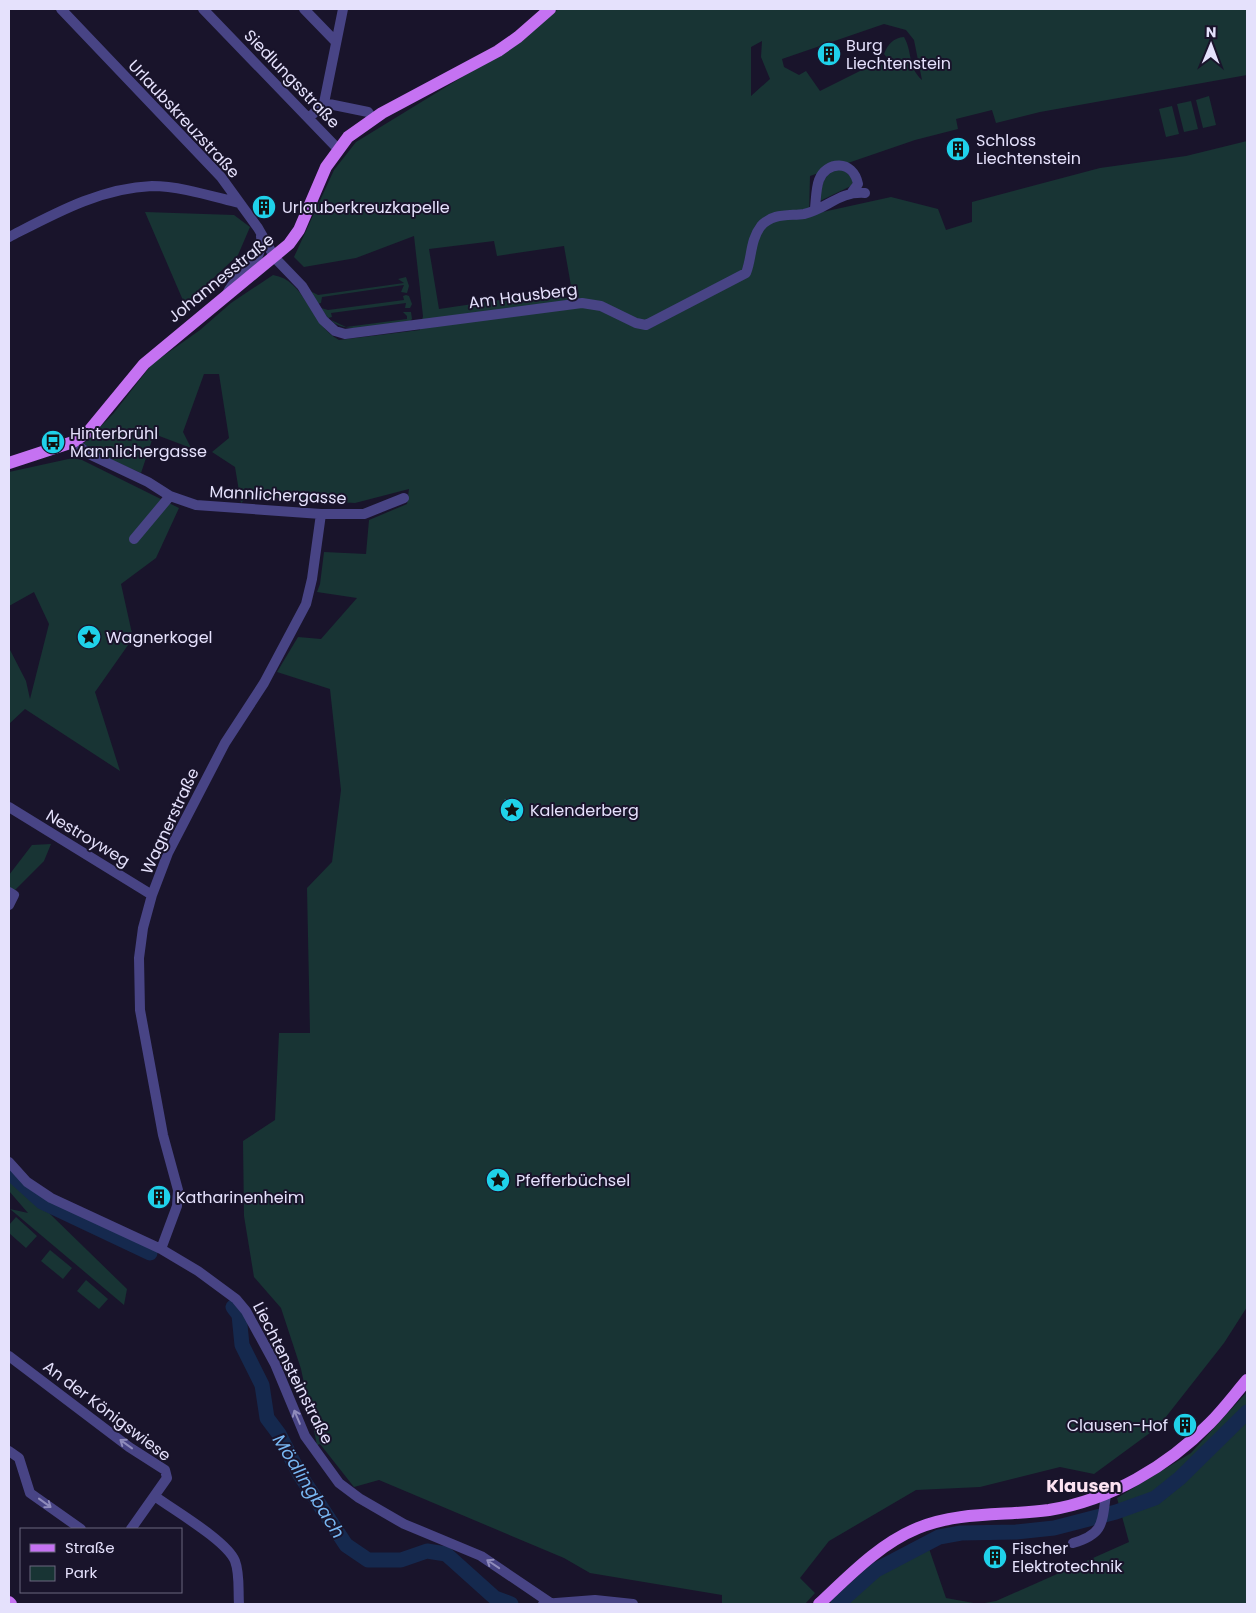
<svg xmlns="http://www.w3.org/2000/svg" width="1256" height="1613" viewBox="0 0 1256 1613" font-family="Poppins,sans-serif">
	<rect width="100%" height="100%" fill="#19142b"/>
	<!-- green -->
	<path fill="#183434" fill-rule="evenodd" d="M558,9h689v66l-207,37 -44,11 -4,-13 -36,9 2,10 -43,11 -105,36 -1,39 82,-18 47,12 8,21 26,-8v-20l128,-34 86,-12 61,-15v1166l-23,36 -66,84 -64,47 -34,-7 -80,20 -64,3 -87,51 -29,37 15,15 -10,11h-83v-9l-132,-22 -26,-15 -185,-78 -25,7 -34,-43 -3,1 -16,-76 -20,-61 -27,-31 -10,-61 -1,-75 32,-21 4,-87h31l-3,-145 25,-26 9,-72 -11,-101 -53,-17 21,-35 23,2 36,-41 -40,-6 3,-8 4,-32 42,2 3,-34 38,-16 2,-15 -54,14 -107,-7 -7,7 -6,-36 -23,-15 17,-14 -10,-64h-15l-21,58 8,16 -37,-14 -13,39 -48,-21 -10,-8 30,-30 39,-50 48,-34 31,-27 42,-28c33,5 37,50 66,65l81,-10 3,-14 -9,-80 -58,22 -52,9 -10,-10 40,-87 22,-28 157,-96zM884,24l22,6 8,10 8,40c-15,-14 -9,-27 -18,-43 -11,1 -16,7 -20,17l5,6 -10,6 -2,4 -6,1 -3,-4 -48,24 -14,-20 -7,4 -15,-8 -2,-8zM762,41l-1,16 9,22 -19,17v-49zM494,241l3,15 67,-10 9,51 -10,1 -1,-7 -123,18 -10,-60z
		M1209,96l7,29 -13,3 -7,-28z
		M1191,101l7,28 -14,3 -7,-28z
		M1172,106l7,28 -13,3 -7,-28z
		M842,168l12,12 -3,6 -31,15c1,-17 4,-29 22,-33z
		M145,212l89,3 16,12 -12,28 -53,50z
		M406,277l3,9 -2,7 -6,-1 3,-7 -82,12 -1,6 -4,1 -7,-13 8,4 86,-12 -6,-4z
		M406,295l3,1 3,8 -2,4h-5l1,-5 -75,10 1,4 -4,1 -7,-10 7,2 76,-10 -1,-4z
		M403,312h8l1,7 -3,3c-20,2 -64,14 -78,-2l15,7 61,-8v-3z
		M73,458l9,2 97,48 -23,50 -35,26 12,54 -38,54 25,79 -95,-62 -16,15v-76l17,33 4,18 19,-75 -15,-32 -25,14v-134z
		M51,844l-7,17 -29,29 -6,-3v-12l23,-30z
		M9,1174l118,115 -3,16 -114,-96 18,4 -19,-22z
		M16,1217l21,19 -11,12 -17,-15v-8z
		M50,1250l22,18 -9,11 -22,-18z
		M86,1280l22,19 -9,10 -22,-18z
		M1247,1392v212h-412l44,-39 46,-28 21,61 33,6 17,-3 133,-59 -12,-44 74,-45z"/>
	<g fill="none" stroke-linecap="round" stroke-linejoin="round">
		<!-- river -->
		<path stroke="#15294e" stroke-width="15" d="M9,1172l33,30 108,51
			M233,1307l6,8 3,30 20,40 5,33 12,16 21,41 46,70 22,15h33l26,-9 19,3 49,44 16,6
			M838,1604l38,-34 63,-33 22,-4 55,-1 38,-4 62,-16 39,-14 25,-20 67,-66"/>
		<!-- minor -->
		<path stroke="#484485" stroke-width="10" d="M61,9l160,168 37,51 17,30 27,28 21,34 12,11 10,3 237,-31 19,3 35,17 10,2 100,-52c6,-15 4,-33 15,-47 11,-13 28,-10 43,-12 23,-5 35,-23 61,-21
			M203,9l135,140
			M304,9l32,33
			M324,103l44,9 5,8
			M309,118l15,-15 19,-94
			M815,208c1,-9 1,-20 4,-28 7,-19 34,-21 39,4l-6,8
			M9,237c45,-23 91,-49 143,-51 28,0 59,10 87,17
			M227,294c9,-22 38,-29 34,-58
			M73,442l18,13 57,27 22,14 26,9 125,9h43l40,-16
			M134,539l36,-43
			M9,807l143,88
			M9,892l5,3 -5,10
			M9,1162l18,20 24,16 110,51 37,22 38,28 10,12 29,53 30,72 34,47 20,15 45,26 77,32 68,46
			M161,1249l16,-43 1,-16 -15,-55 -23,-125 -1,-52 4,-30 9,-33 16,-42 57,-110 39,-60 42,-79 6,-25 9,-65
			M9,1356l120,91 36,23 2,8 -36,51
			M9,1451l10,7 11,35 51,36
			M156,1497c19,14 71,44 79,64 5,13 3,30 4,43
			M1073,1543c31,-9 29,-20 33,-49
			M543,1604l52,-4 38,4"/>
		<!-- major -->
		<path stroke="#c572f2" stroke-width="12" d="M9,463l64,-21 15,-10 56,-68 145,-120 10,-14 27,-63 22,-30 34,-24 116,-62 20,-14 32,-28
			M9,1602l2,2
			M819,1604c30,-28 60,-60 99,-76 41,-17 88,-12 131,-18 61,-10 118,-43 161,-87 13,-13 25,-29 37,-43"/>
	</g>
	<!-- one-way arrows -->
	<defs><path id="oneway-shaft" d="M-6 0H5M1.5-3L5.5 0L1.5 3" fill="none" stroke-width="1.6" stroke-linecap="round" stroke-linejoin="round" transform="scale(1.25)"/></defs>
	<g stroke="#8f8bbb">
		<use href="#oneway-shaft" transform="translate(297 1417) rotate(-113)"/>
		<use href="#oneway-shaft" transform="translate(126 1444) rotate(-144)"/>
		<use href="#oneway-shaft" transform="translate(45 1503) rotate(36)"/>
		<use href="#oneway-shaft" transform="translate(493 1564) rotate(-146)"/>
	</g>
	<!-- icons -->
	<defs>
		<g id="building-disc" transform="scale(1.25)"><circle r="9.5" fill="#1fd1ea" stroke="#19142b"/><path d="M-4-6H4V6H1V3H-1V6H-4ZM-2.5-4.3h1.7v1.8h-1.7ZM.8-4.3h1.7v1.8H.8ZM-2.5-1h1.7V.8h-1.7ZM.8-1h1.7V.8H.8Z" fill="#111"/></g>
		<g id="bus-disc" transform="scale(1.25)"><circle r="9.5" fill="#1fd1ea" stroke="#19142b"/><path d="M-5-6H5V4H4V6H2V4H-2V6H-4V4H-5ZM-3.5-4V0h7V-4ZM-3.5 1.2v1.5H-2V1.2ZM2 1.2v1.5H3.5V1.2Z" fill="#111"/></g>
		<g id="sight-disc" transform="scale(1.25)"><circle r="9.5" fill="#1fd1ea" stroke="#19142b"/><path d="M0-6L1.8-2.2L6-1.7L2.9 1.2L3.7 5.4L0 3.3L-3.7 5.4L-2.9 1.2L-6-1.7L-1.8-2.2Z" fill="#111"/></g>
	</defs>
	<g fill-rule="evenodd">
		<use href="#building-disc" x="829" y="54"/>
		<use href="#building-disc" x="958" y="149"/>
		<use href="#building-disc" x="264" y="207"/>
		<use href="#bus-disc" x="53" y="442"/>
		<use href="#sight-disc" x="89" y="637"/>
		<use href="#sight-disc" x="512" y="810"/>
		<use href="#sight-disc" x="498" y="1180"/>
		<use href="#building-disc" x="159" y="1197"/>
		<use href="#building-disc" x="1185" y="1425"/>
		<use href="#building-disc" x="995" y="1557"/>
	</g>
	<g text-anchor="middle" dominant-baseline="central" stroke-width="4" stroke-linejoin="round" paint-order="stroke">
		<!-- poi labels -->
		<g font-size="16" fill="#e5e1fc" stroke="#19142b" text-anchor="start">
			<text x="846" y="45">Burg<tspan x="846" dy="18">Liechtenstein</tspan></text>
			<text x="976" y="140">Schloss<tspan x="976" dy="18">Liechtenstein</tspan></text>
			<text x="282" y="207">Urlauberkreuzkapelle</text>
			<text x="70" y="433">Hinterbrühl<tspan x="70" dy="18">Mannlichergasse</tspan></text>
			<text x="106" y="637">Wagnerkogel</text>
			<text x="530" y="810">Kalenderberg</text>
			<text x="516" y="1180">Pfefferbüchsel</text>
			<text x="176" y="1197">Katharinenheim</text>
			<text x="1168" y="1425" text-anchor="end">Clausen-Hof</text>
			<text x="1012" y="1548">Fischer<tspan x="1012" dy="18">Elektrotechnik</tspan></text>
		</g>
		<!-- street labels -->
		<g font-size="16" fill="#e5e1fc" stroke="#19142b">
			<text transform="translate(292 79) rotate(46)">Siedlungsstraße</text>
			<text transform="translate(184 119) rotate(47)">Urlaubskreuzstraße</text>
			<text transform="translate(221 278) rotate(-39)">Johannesstraße</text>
			<text transform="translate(523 296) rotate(-7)">Am Hausberg</text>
			<text transform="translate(278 495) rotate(3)">Mannlichergasse</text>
			<text transform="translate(170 821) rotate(-65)">Wagnerstraße</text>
			<text transform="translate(88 838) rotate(31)">Nestroyweg</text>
			<text transform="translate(293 1373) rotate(63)">Liechtensteinstraße</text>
			<text transform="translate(107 1411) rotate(37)">An der Königswiese</text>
		</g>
		<!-- neighbourhood labels -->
		<g font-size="18" font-weight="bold" fill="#fce3f2" stroke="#19142b">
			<text x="1084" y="1485">Klausen</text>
		</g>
		<!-- water labels -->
		<g font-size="18" font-style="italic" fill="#78b7f3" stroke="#19142b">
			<text transform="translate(309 1486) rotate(58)">Mödlingbach</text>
		</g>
	</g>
	<!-- border -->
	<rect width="1256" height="1613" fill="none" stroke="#e5e1fc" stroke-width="20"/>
	<!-- legend -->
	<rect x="20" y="1528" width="162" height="65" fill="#19142b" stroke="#6b667f"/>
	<rect x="30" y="1544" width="25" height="8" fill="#c572f2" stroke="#6b667f"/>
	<text x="65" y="1553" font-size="15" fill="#e5e1fc">Straße</text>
	<rect x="30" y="1566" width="25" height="15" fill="#183434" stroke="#6b667f"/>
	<text x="65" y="1578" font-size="15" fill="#e5e1fc">Park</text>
	<!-- north arrow -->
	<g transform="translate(1211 45) rotate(1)" stroke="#19142b" stroke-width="4" paint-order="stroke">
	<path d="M0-4L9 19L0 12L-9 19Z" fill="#e5e1fc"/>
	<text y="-8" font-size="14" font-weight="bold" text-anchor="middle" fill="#e5e1fc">N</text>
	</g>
</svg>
